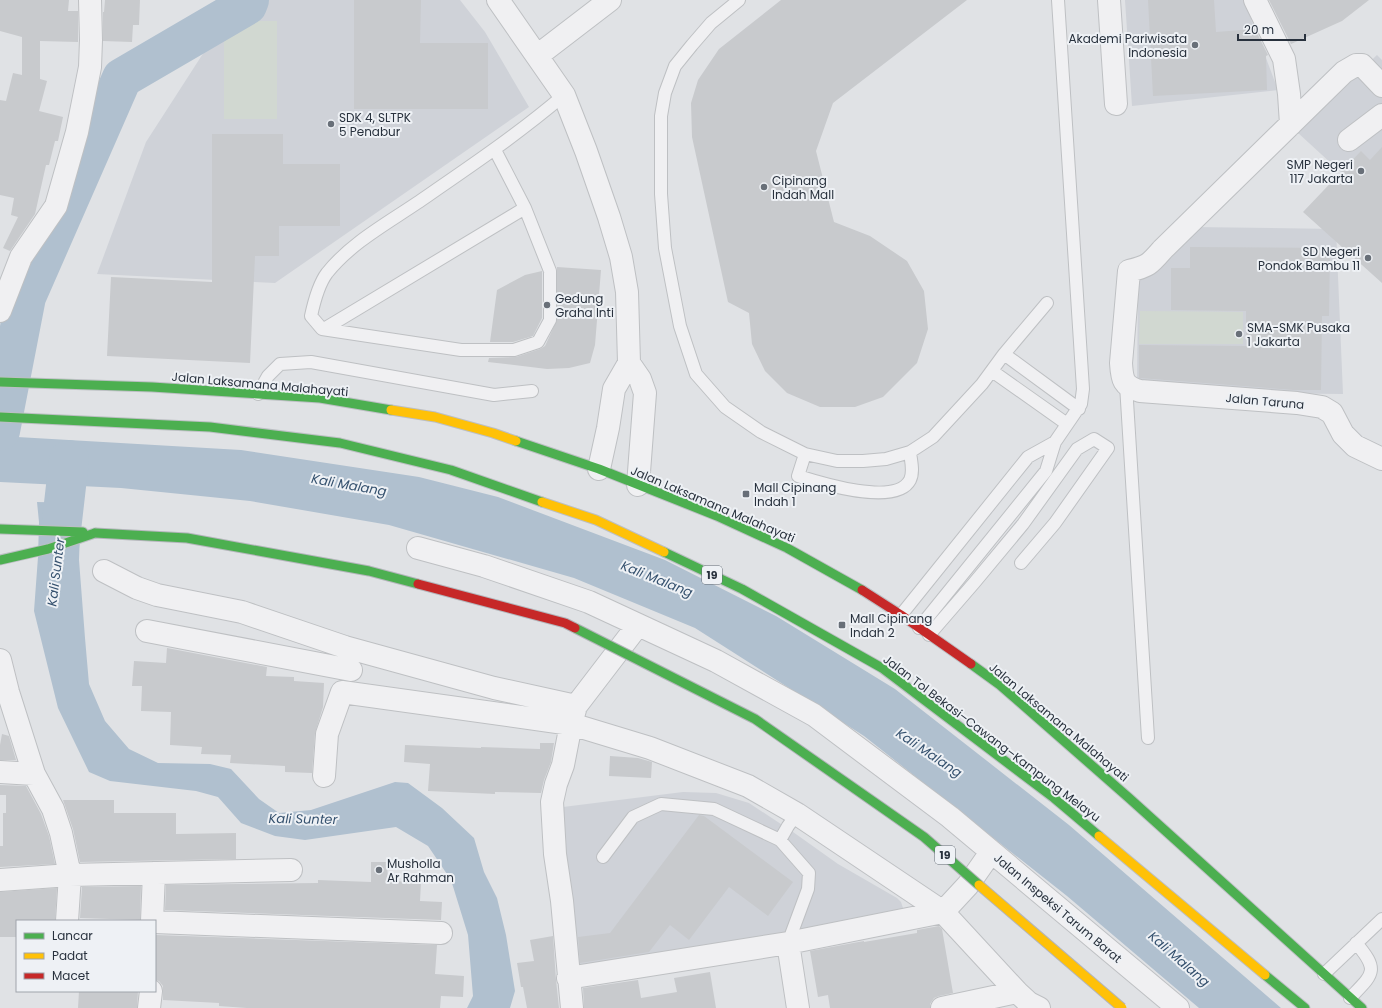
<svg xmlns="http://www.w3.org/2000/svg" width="1382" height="1008" viewBox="0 0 1382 1008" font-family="Poppins,sans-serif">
	<rect width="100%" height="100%" fill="#e0e2e5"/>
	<!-- built -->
	<path fill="#cfd2d8" d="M250,0h210l25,32 44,75 -254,176 -178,-9 49,-132 78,-121z
		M1125,0h119l34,90 -146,16z
		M1377,55l5,5v150l-85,-78z
		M1192,227l144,2 7,165 -206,-2 1,-115z
		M683,792l33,1 33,10 44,29 45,32 59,34 4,4 2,6 -2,5 -332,64 -14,-169z"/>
	<!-- green -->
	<path fill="#d1d8d1" d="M224,21h53v98h-53z
		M1140,311l103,1v32h-104z"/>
	<!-- water -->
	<path fill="#b0c0cf" d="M0,436l241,14 178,27 79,20 167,63 111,56 119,73 174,136 212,183h-82l-132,-112 -203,-160 -169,-108 -121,-50 -185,-53 -139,-24 -129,-13 -121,-6z
		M37,502l44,1 -2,57 6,78 4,46 16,37 24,28 29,14 52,1 21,5 28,30 20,14 32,-3 84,-28 13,1 34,25 32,30 10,34 13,26 9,37 9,56 -5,17h-43l6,-12 -5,-61 -17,-55 -23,-34 -32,-19 -91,13 -30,-4 -34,-13 -23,-26 -22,-6 -86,-10 -21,-9 -31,-64 -24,-97 4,-54 1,-35z"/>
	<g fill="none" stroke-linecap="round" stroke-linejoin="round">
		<!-- river -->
		<path stroke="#b0c0cf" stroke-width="40" d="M0,431l26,-134 96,-219 125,-73 2,-5
			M58,556l11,-96"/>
	</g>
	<!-- building -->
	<path fill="#c8cacd" d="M0,0h69l-1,11h10v31l-38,-1v38l7,2 -8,30 24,6 -5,24h-3l-6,24h-3l-11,49 -25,37 -7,-3 15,-31 -7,-2 3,-17 -14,-3v-95l6,1 7,-28 9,2v-38l-22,-6z
		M105,0h35l-1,25h-6l-1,17 -29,-1v-29h1z
		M354,0h67l-1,43h68v66h-134z
		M781,0h186l-134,103 -17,48 18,71 36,14 37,25 17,30 4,38 -11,34 -34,34 -28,10h-35l-33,-14 -22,-22 -13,-27 -3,-31 -21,-11 -36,-165 -1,-34 7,-23 21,-31z
		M1148,0h66l2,32 39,-3 13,26 -2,1 1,34 -114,6z
		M1269,0h100l-27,21 -51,23z
		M212,134h71v30h57v62h-61v30h-24l-5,107 -143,-7 4,-79 101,5z
		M1382,147v136l-79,-71 58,-61 9,9z
		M1190,247l140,1 -1,68h-7l-1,74h-27l-155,-12v-33l107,1v-35l-75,-1v-42h19z
		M557,267l44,3 -6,75 -5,18 -21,5 -22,1 -59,-7 1,-4 27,-1 24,-8 5,-3 12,-26z
		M542,271v47l-9,18 -20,6h-23l7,-52 28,-15z
		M167,648l100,19 -1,9 28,1v4l30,2 -1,24 -8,26 -3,40 -27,-1v-6l-55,-3 1,-8 -30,-1 1,-7 -32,-2 1,-33 -30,-1 1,-25h-10l2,-25 32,2z
		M2,734l7,2 7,24h-16v-15z
		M540,743h14l-3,19 -7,18 -3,13 -46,-1v2l-67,-3 2,-27 -26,-2 1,-17 76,3v-1l59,2z
		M610,756l28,2 14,4 -1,16 -42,-2z
		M0,785l26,1 15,28 8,22 6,28 -55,3v-21h3v-33h3v-18h-6z
		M63,800h51v13h62v21l60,-1v26l-156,3 -7,-33z
		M699,815l5,1 89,66 -25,34 -39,-29 -40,53 -19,-15 -21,27 -69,11 -2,-26 32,-4z
		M371,862h16l1,19 33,1 -1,19 22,1 -1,18 -276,-10 1,-25 152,-2v-3l53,2z
		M141,886l-1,34 -60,-2 2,-31z
		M57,888l-2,33h-38v16h-17v-45z
		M939,926l3,3 11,64 -14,3 -5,2 -4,6v4h-100l-2,-13 -10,2 -8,-46 54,-10v1l53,-9v-3z
		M156,935l281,10 -2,29 29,2 -1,21 -22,-1 -1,12h-193l-28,-2v-3l-56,-3v-14l-4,-5 -4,-1z
		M553,936l3,44 3,28h-32l-4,-21h-2l-4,-24 17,-2 -4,-21z
		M710,972l6,36h-132l-1,-20 55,-8 3,18 36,-6 -3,-14z
		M79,991h59l-1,17h-59z"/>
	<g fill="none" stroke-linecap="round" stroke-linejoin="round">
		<!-- lane casing -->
		<g stroke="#bec0c3" stroke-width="14">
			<path id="lane" d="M739,0l-28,23 -19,22 -17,21 -10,27 -4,23v78l4,54 15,78 16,48 29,33 36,25 44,22 32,7h26l23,-2 24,-7 23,-15 49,-53 22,-30 43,-51
				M495,150l30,58 25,63v49l-12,22 -24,8h-53l-139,-21 -11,-13c3,-14 7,-31 16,-43 24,-30 59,-49 90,-70 51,-35 100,-68 147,-108
				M324,329l201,-121
				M1004,354l75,55
				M992,371l75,53
				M1126,385l22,353
				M258,394l10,-18 12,-12 31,-2 183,33 38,-4
				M805,454l-7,22c22,7 98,31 112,4 4,-8 1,-19 0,-28
				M901,615l127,-158 27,-15
				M919,628l127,-157 9,-29 26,-38 2,-15 -25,-389
				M929,635l45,-52 49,-59 54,-75 17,-10 14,9 -53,75 -34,40
				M603,857l30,-40 28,-13 53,5 66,31
				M788,943l20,-54 1,-16 -29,-33 8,-14 9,-12
				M1324,974l58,-55
				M1350,998c23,-24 30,-27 6,-55"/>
		</g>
		<!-- street casing -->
		<g stroke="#bec0c3" stroke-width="24">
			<path id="street" d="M498,0l66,95 22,56 23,66 12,40 6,35 2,71 -15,26 -6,39 -9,41
				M1109,0l7,104
				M1255,0l29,59 5,35 2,30
				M537,56l73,-56
				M1382,86l-20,-21h-6l-12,7 -181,177c-13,15 -14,17 -34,22l-8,92c1,17 2,23 19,28l157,12 25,4 10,6 11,21 12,12 27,13
				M1349,140l33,-25
				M0,311l21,-54 35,-51 21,-74 13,-65 1,-27 -1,-40
				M629,363l11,16 5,14 -7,92
				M418,548l66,18 105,36 127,59 98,54 136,102 228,191
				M104,571l33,17 20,7 85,17 103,35 149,41 82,18
				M147,631l204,39
				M0,660l8,32 26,82 19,35 8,24 9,42 -3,46
				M0,772l34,2
				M324,776l3,-42 15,-42 229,32 79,24 98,38 49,28 146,98 74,80 12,11 10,5
				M0,880l70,-5 221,-5
				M943,912l25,-27 23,-33
				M152,921l2,-48
				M155,922l286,11
				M788,943l10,65
				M568,978l220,-35 155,-31
				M149,1008l2,-17
				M572,1008l-10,-107 -7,-47 -3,-52 4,-18 7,-19 8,-41 5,-18 62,-81
				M942,1008l75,-16"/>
		</g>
		<!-- fast casing -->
		<g stroke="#bcbfc3" stroke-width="11">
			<path id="fast" d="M0,382l152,5 168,11 71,12
				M0,417l210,10 130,16 111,27 91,32
				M516,441l83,28 118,47 70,32 75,42
				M0,529l83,3
				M664,552l78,37 140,79 172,130 45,38
				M0,560l48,-11 47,-16
				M971,664l29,21 129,113 233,210
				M1265,975l40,33"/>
		</g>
		<!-- slow casing -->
		<g stroke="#bcbfc3" stroke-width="11">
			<path id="slow" d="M391,410l44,7 58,16 23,8
				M542,502l54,18 68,32
				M1099,836l166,139"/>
		</g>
		<!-- jam casing -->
		<g stroke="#bcbfc3" stroke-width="11">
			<path id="jam" d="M862,590l39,25 70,49"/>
		</g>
		<!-- lane -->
		<use href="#lane" stroke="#f0f0f2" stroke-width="12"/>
		<!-- street -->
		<use href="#street" stroke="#f0f0f2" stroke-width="22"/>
		<!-- fast -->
		<use href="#fast" stroke="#4caf50" stroke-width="9"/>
		<!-- slow -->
		<use href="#slow" stroke="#ffc107" stroke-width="9"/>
		<!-- jam -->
		<use href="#jam" stroke="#c62828" stroke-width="9"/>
		<!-- fast-bridge casing -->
		<g stroke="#b3b5ba" stroke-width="11" stroke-linecap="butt">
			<path id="fast-bridge" d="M95,533l92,5 182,33 49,13
				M575,628l180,91 169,118 55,48"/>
		</g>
		<!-- slow-bridge casing -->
		<g stroke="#b3b5ba" stroke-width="11" stroke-linecap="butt">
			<path id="slow-bridge" d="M979,885l143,123"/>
		</g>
		<!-- jam-bridge casing -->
		<g stroke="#b3b5ba" stroke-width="11" stroke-linecap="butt">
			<path id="jam-bridge" d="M418,584l147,39 10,5"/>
		</g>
		<!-- fast-bridge -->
		<use href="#fast-bridge" stroke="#4caf50" stroke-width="9"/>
		<!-- slow-bridge -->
		<use href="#slow-bridge" stroke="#ffc107" stroke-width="9"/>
		<!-- jam-bridge -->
		<use href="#jam-bridge" stroke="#c62828" stroke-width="9"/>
	</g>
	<!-- markers -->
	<g fill="#686f78" stroke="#eef1f5" stroke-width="1.5">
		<circle cx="1195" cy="45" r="4"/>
		<circle cx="331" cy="124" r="4"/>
		<circle cx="1361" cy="171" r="4"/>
		<circle cx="764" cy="187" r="4"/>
		<circle cx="1368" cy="258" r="4"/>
		<circle cx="547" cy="305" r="4"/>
		<circle cx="1239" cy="334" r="4"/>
		<rect x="742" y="490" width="8" height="8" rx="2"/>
		<rect x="838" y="621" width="8" height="8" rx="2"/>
		<circle cx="379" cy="870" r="4"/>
	</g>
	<g text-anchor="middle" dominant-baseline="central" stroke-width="4" stroke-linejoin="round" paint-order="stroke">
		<!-- shield labels -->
		<g fill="#eef1f5" stroke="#636b74" stroke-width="1">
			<rect x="702" y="566" width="20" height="18" rx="3"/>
			<rect x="935" y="846" width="20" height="18" rx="3"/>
		</g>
		<g font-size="11" font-weight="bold" fill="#28313d">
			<text x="712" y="575">19</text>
			<text x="945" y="855">19</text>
		</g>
		<!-- poi labels -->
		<g font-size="12" fill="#28313d" stroke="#eef1f5" text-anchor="start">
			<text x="1187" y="38" text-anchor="end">Akademi Pariwisata<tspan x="1187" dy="14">Indonesia</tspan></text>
			<text x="339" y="117">SDK 4, SLTPK<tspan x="339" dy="14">5 Penabur</tspan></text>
			<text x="1353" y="164" text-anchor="end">SMP Negeri<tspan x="1353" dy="14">117 Jakarta</tspan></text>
			<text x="772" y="180">Cipinang<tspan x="772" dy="14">Indah Mall</tspan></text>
			<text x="1360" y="251" text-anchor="end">SD Negeri<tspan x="1360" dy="14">Pondok Bambu 11</tspan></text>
			<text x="555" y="298">Gedung<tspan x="555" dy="14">Graha Inti</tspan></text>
			<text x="1247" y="327">SMA-SMK Pusaka<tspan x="1247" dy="14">1 Jakarta</tspan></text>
			<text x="754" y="487">Mall Cipinang<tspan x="754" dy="14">Indah 1</tspan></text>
			<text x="850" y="618">Mall Cipinang<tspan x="850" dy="14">Indah 2</tspan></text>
			<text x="387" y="863">Musholla<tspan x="387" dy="14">Ar Rahman</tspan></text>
		</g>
		<!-- street labels -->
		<g font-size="12" fill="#28313d" stroke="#eef1f5">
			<text transform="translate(260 384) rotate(5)">Jalan Laksamana Malahayati</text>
			<text transform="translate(1265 401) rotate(5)">Jalan Taruna</text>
			<text transform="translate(713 504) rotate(23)">Jalan Laksamana Malahayati</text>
			<text transform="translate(1059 722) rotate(40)">Jalan Laksamana Malahayati</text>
			<text transform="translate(992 738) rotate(37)">Jalan Tol Bekasi–Cawang–Kampung Melayu</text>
			<text transform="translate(1058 908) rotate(40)">Jalan Inspeksi Tarum Barat</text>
		</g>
		<!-- water labels -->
		<g font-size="13" font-style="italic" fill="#35516e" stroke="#eef1f5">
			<text transform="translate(349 485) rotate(10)">Kali Malang</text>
			<text transform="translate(56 572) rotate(-83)">Kali Sunter</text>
			<text transform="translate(657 579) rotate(22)">Kali Malang</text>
			<text transform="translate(929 753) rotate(34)">Kali Malang</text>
			<text transform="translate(303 819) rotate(1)">Kali Sunter</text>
			<text transform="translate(1179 959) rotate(41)">Kali Malang</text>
		</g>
	</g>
	<!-- legend -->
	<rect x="16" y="920" width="140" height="72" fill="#eef1f5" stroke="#9fa4ab"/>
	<rect x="24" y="933" width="20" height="6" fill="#4caf50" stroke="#9fa4ab"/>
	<text x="52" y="940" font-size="12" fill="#28313d">Lancar</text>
	<rect x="24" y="953" width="20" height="6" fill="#ffc107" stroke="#9fa4ab"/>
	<text x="52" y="960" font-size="12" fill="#28313d">Padat</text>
	<rect x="24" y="973" width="20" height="6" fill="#c62828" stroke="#9fa4ab"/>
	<text x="52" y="980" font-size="12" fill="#28313d">Macet</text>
	<!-- scale -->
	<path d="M1238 34v6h67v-6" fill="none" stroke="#28313d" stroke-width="2"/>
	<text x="1244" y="34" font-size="12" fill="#28313d" stroke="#eef1f5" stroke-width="3" paint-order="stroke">20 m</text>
</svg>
